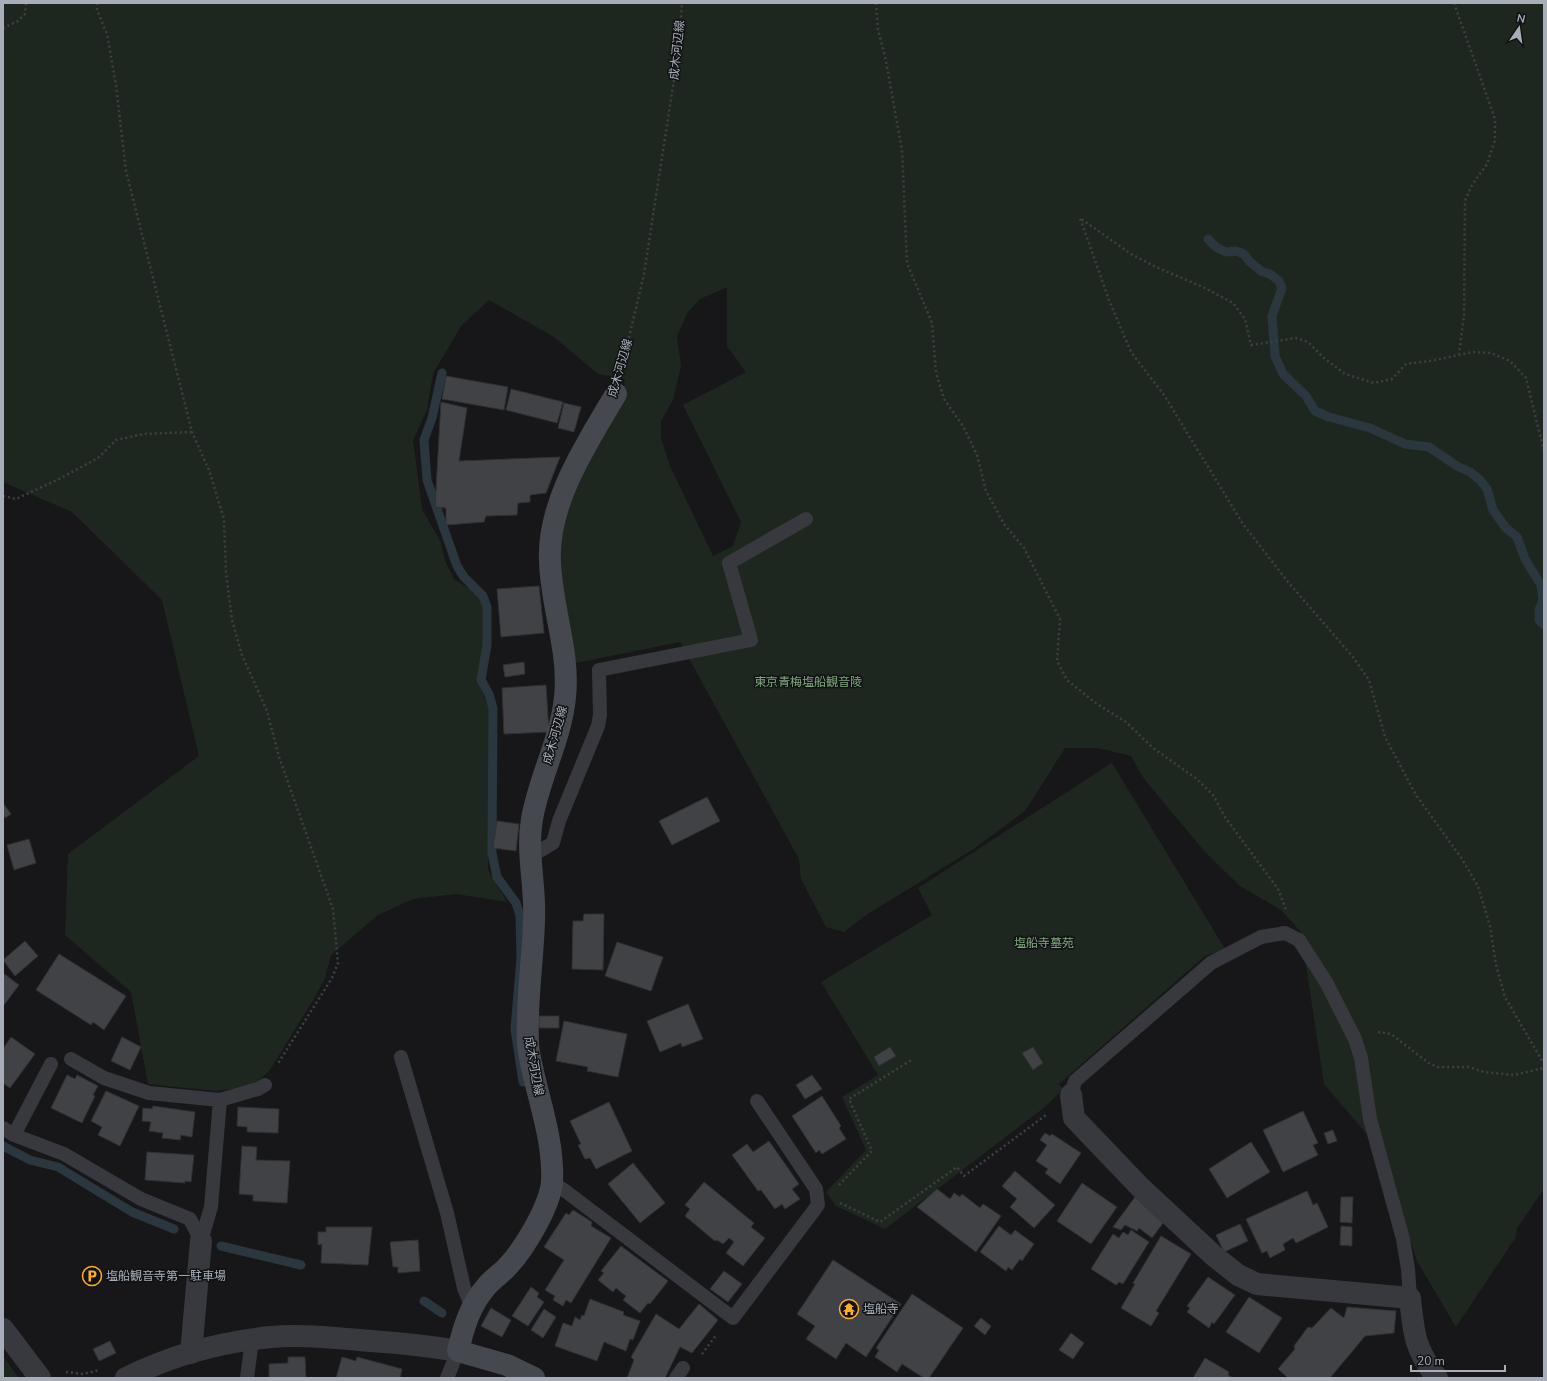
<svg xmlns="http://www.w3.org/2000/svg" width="1547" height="1381" viewBox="0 0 1547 1381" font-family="'Nunito Sans','Noto Sans JP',sans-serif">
	<rect width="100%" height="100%" fill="#171719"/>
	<!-- green -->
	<path fill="#1e271f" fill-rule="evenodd" d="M3,3h1541v1186l-27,39 -1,9 -60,90 -39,-66 -35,-109 -58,-68 -23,-152 -20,-22 -41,-24 -36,-35 -60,-72 -13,-23 -33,-8h-33l-40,63 -53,39 -106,65 -22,17 -18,-5 -25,-48 -2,-20 -119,-217 -109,22 -12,-78 4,-82 59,-105 3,-20 -27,-5 -44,-37 -65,-37 -28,26 -28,48 -6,36 -14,30 9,69 19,34 4,18 9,18 25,16 5,15 1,27 -7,45 12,27 -2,161 19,32 -51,-8 -43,5 -35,16 -47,40 -6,23 -10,19 -45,73 -18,17 -37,4 -67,-7 -17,-92 -66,-57 3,-81 131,-98 -37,-156 -90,-88 -69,-30zM727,287v59l19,26 -63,33 58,117 -8,24 -20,10 -42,-88 -10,-29v-18l12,-21 8,-34 -4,-29 10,-24 13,-14z
		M1112,763l113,186 -20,7 -146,128 4,5 -17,17 -161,123 -49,-23 -10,-14 40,-42 -24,-53 36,-22 -57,-93 111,-67 -14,-27z
		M3,1356l16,22h-16z"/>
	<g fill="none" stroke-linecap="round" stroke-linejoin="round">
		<!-- stream -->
		<path stroke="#2b373e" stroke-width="9" d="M1208,239l8,8 10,5 10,-1 8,3 5,7 12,10 9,3 9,7 3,7 -10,28 3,40 8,18 23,22 9,15 14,6 41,11 35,16 24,3 28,19 13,6 10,8 7,9 6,21 13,18 11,9 8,22 16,26 2,16 -4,9v10l5,5
			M442,373l-10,45 -8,22 1,14 2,26 30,86 7,11 19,19 4,11v38l-6,35 8,14 4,14 -1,145 5,24 19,26 4,12 1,43 -6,71 8,53
			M3,1146l27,14 28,7 74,45 42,17
			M221,1246l80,19
			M424,1301l18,12"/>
	</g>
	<!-- building -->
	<path fill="#404246" stroke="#303135" d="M446,376l62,11 -4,23 -62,-11z
		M511,389l52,13 -6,21 -51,-13z
		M441,402l26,6 -8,53 101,-4 -14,36 -16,2v7l-12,1 -1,12 -31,1 -2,6 -38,3v-17l-11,-1z
		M564,403l17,4 -7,25 -16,-4z
		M539,586l5,47 -43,4 -4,-48z
		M524,662l1,12 -20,3 -2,-12z
		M546,685l3,47 -45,2 -2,-46z
		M707,797l13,24 -48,24 -13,-24z
		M3,803l8,11 -6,4 -2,-4z
		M497,821l22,3 -3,27 -23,-3z
		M29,839l7,24 -22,7 -7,-25z
		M584,914h20l-1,56 -31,-1 1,-48h10z
		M25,941l13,15 -23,20 -12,-16z
		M617,942l46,15 -12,34 -46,-15z
		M59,954l67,42 -22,34 -11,-8 -2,3 -55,-35z
		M3,973l16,12 -15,20 -1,-1z
		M688,1004l15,35 -21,8 -1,-4 -21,9 -13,-31z
		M539,1016h20v12h-20z
		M564,1021l63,13 -9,43 -31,-6 1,-4 -32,-6z
		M11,1037l24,17 -25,34 -7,-5v-34z
		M122,1037l19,10 -11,23 -19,-9z
		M890,1047l6,9 -17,10 -5,-9z
		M1033,1047l10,16 -10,7 -11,-17z
		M67,1075l8,4 2,-4 21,11 -5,9 2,1 -13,27 -31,-15z
		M812,1075l10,14 -17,10 -9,-14z
		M106,1091l33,15 -19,40 -22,-11 4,-8 -11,-6z
		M822,1096l19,30 -2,2 7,11 -24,15 -3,-4 -3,3 -24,-37z
		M609,1102l23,49 -36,18 -6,-11 -5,1 -7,-14 3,-1 -11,-23z
		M153,1106l42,6 -3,25 -11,-2 -1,5 -18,-2 1,-5 -14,-2 2,-9 -9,-1 1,-13 9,1z
		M238,1107l41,2 -1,24 -31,-1v-5l-10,-1z
		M1303,1111l15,32 -5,2 5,10 -35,17 -20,-42z
		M1333,1130l4,11 -9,3 -4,-11z
		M1045,1133l5,3 2,-2 29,19 -21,31 -15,-11 3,-4 -12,-8 11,-16 -7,-5z
		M769,1141l30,43 -7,5 8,10 -15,10 -3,-5 -7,5 -14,-19 -3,1 -26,-36 15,-11 6,8z
		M1251,1142l19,30 -43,26 -18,-29z
		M242,1146l15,1 -1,13 34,1 -3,42 -34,-2v-6l-14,-1z
		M147,1152l47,3 -3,27 -6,-1v2l-40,-3z
		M633,1163l32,40 -25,20 -32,-39z
		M1015,1171l40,34 -21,23 -24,-21 7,-8 -15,-13z
		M704,1182l50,41 -3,4 14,11 -22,28 -17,-13 8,-11 -5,-4 -6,6 -6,-4 -2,1 -30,-25 5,-7 -5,-4z
		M1082,1183l35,24 -26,37 -34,-23z
		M937,1189l13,10 4,-6 6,4 2,-3 18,14 3,-4 18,12 -25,36 -59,-45z
		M1307,1191l6,14 4,-2 11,24 -32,16 -3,-5 -10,6 2,6 -15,8 -3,-7 -5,2 -16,-34z
		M1135,1197l28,26 -11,15 -13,-10 -2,3 -12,-6 -4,5 -8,-3z
		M1341,1197h12l-1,26 -12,-1z
		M573,1210l19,12 -1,4 20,12 -40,65 -5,-3 -3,6 -10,-6 2,-4 -10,-6 19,-30 -20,-13 22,-34 3,2z
		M1240,1224l8,17 -24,11 -8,-17z
		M999,1226l12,9 4,-5 19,14 -12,17 -2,-2 -8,11 -4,-3 -2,4 -26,-19z
		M1341,1226l11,1v19l-12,-1z
		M326,1227h46l-4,38 -47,-2 1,-19 -4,1v-13h8z
		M1131,1230l18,12 -26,42 -4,-2 -3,3 -25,-16 22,-35 6,4 4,-6 5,3z
		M1161,1236l30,18 -35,57 3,2 -8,13 -30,-18 14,-24 -2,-1z
		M418,1240l2,31 -22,2v-6h-5l-3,-25z
		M621,1246l47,35 -18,23 -2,-1 -8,10 -17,-13 3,-4 -10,-8 -3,4 -15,-12 6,-7 -3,-2z
		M833,1260l68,44 -35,53 -20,-14 -10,16 -30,-20 9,-13 -18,-12z
		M724,1271l18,13 -14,18 -18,-13z
		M1208,1277l27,18 -21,29 -2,-2 -3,6 -22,-16 3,-4 -3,-2z
		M531,1287l8,6 -2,4 7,5 -16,24 -16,-10z
		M912,1294l51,34 -34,50h-5l-22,-14 -5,8 -22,-15 4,-7 -3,-2z
		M1249,1297l33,21 -23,35 -33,-21z
		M590,1299l34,13 -1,3 17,6 -7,19 -3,-1 -4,12 -22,-9 -7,19 -42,-15 8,-23 9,3 3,-9 5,3 2,-5 2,1z
		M699,1304l19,16 -26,33 -12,-6 -15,31h-38l7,-18 -3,-3 25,-43 23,15z
		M1347,1307l49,4 -2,22 -29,3 -35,42h-42l-10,-9 17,-20 -1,-3 14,-19 4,1 19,-20 13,10z
		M491,1308l20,12 -9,17 -21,-11z
		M544,1309l12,8 -13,21 -12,-8z
		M981,1318l10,8 -6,9 -11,-9z
		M1071,1333l13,10 -11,16 -14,-9z
		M110,1341l6,12 -17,8 -6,-12z
		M288,1357h17l1,21h-37v-14l19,-1z
		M342,1357l14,4 1,-4 45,12 -2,9h-64z
		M1205,1358l24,14 -1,3 5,3h-40z"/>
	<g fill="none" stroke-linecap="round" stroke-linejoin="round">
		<!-- path -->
		<path stroke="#3d4045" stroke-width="2.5" stroke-dasharray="2 3" stroke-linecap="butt" d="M97,3v7l10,24 9,51 10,86 66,261 17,38 15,49 2,54 6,47 10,35 25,56 12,46 54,152 5,54 -6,15 -55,87
			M876,3l2,27 7,26 17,94 5,113 25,60 4,50 8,26 19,27 14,29 9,36 18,33 20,24 36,71 -3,42 10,19 30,24 29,18 27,26 44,31 16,16 12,22 53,72 8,21
			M1454,3l41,116v21l-8,24 -15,21 -7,16 -1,114 -5,39
			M3,28l15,-7 7,-7 1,-11
			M622,367l22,-93 35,-227 3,-44
			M1544,451l-18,-73 -16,-17 -19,-8 -18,-1 -43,9 -24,3 -14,15 -18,4 -29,-9 -20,-15 -17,-17 -12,-4 -45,7 -6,-26 -12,-16 -30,-16 -47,-20 -25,-13 -51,-36 29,82 22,52 33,43 79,129 45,58 65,75 16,23 16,57 31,58 46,64 16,27 12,40 6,39 9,32 39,67
			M3,496l13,3 43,-20 39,-21 18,-18 27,-6 49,-2
			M1378,1032l13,2 39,30 8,3h31l15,5 30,3 30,-7
			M839,1185l33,-34 -23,-52 64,-40
			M840,1203l40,19 77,-55 7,9 82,-61
			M702,1354l15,-20
			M66,1372l17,2 17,-4"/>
		<!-- lane -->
		<path stroke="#37393e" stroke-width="14" d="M531,856l22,-13 6,-22 39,-95 2,-11 -1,-45 152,-30 -22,-77 77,-44
			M401,1057l46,156 17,75 8,20
			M71,1059l33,19 45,15 71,7 38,-11 7,-4
			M1071,1095l4,-14 136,-118 50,-26 24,-4 14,7 27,42 29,57 6,19 9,61 33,120 5,30 2,29
			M3,1128l11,7 50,19 77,45 49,20 11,22
			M14,1135l37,-71
			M552,1183l12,7 169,128 85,-113 -2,-16 -59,-88
			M201,1241l10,-34 9,-107
			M247,1378l5,-38
			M447,1378l11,-27
			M676,1378l7,-10"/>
		<!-- street -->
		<path stroke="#37393e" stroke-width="22" d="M1071,1095l3,23 66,69 73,68 25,20 19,9 153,14c4,37 4,49 27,80
			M3,1329l37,49
			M191,1353l10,-112
			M126,1378c44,-22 95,-36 145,-41 33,-3 66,1 100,4 29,2 58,5 87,10"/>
		<!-- secondary -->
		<path stroke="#45484f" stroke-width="22" d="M534,1378l-27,-13 -49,-14c5,-22 12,-46 28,-64 6,-8 15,-13 22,-21 16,-17 42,-60 44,-84 2,-37 -11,-75 -19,-110 -2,-10 -5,-20 -5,-30 -2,-41 5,-81 6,-122 2,-33 -8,-67 -2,-101 7,-41 29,-80 33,-122 5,-46 -14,-90 -15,-136 -3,-58 37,-118 66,-167"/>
	</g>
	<!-- icons -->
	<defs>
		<g id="parking-ring" transform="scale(1)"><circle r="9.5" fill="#111214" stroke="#ffad28" stroke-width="1.5"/><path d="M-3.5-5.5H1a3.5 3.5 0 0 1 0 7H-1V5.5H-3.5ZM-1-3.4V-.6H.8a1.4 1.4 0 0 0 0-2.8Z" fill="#ffad28"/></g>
		<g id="temple-ring" transform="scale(1)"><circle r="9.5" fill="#111214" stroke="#ffad28" stroke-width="1.5"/><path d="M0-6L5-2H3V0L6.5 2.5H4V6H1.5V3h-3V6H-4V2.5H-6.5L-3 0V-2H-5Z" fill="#ffad28"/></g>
	</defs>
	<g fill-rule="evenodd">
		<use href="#parking-ring" x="92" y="1276"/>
		<use href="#temple-ring" x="849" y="1309"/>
	</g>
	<g text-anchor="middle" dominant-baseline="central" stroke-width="3" stroke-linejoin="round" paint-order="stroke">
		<!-- street labels -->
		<g font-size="12" fill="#a7aeba" stroke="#111214">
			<text transform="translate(677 50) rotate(-84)">成木河辺線</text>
			<text transform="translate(620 368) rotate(-74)">成木河辺線</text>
			<text transform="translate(555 735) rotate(-74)">成木河辺線</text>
			<text transform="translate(534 1066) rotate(80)">成木河辺線</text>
		</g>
		<!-- park labels -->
		<g font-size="12" fill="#7da77d" stroke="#111214">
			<text x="808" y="682">東京青梅塩船観音陵</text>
			<text x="1044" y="943">塩船寺墓苑</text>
		</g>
		<!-- poi labels -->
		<g font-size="12" fill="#a7aeba" stroke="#111214" text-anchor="start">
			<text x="106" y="1276">塩船観音寺第一駐車場</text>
			<text x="863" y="1309">塩船寺</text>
		</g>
	</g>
	<!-- border -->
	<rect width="1547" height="1381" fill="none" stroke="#a7aeba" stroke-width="8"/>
	<!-- north arrow -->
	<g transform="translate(1519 28) rotate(13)" stroke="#111214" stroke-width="3" paint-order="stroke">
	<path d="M0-3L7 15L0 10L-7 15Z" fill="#a7aeba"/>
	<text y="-6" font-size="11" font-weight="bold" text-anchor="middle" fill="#a7aeba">N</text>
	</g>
	<!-- scale -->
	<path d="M1411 1365v6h94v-6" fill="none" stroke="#a7aeba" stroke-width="2"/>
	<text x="1417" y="1365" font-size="12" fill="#a7aeba" stroke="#111214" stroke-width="3" paint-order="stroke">20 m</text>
</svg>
